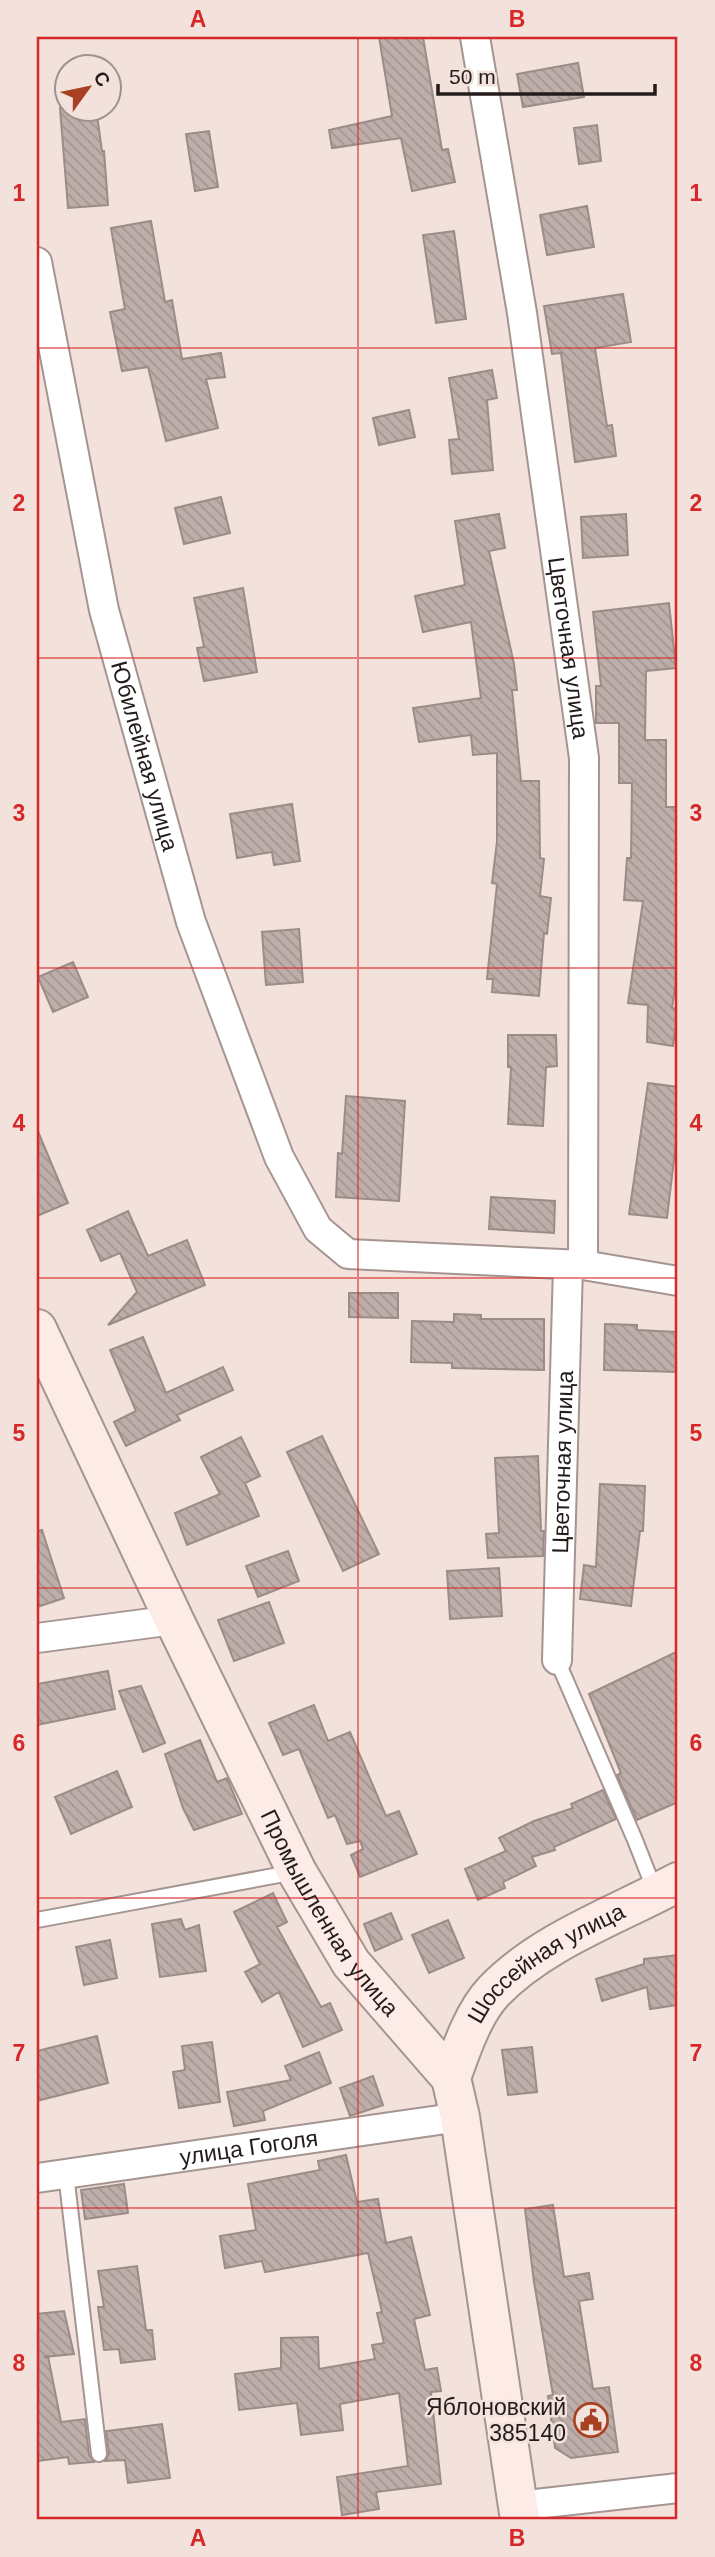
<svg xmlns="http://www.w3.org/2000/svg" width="715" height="2557" viewBox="0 0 715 2557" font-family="Arial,sans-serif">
	<defs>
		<pattern id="building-back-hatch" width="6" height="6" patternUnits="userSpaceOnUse" patternTransform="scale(1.75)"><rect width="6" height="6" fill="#beaea9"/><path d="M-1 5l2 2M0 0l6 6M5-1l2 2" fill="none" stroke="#a39591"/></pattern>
	</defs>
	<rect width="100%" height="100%" fill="#f3e1dc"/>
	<!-- building -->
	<path fill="url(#building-back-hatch)" stroke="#9c8c87" stroke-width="2" d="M379,37h44l19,113 6,-1 7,33 -43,9 -11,-53 -69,10 -3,-18 63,-14z
		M578,63l6,34 -61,10 -6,-33z
		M60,108h36l6,43h2l4,54 -40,3z
		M597,125l4,36 -22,3 -5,-36z
		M209,131l9,56 -23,4 -9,-57z
		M587,206l7,41 -47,8 -7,-40z
		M151,221l14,81 7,-2 10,59 39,-6 4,24 -19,2 12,49 -52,13 -18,-74 -26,4 -12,-59 15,-3 -14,-81z
		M454,231l12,88 -30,4 -13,-88z
		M623,294l8,48 -36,6 12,78 5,-1 4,31 -41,6 -14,-109 -9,1 -8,-48z
		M492,370l5,28 -10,2 6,70 -41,4 -3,-34 10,-1 -10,-61z
		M409,410l6,27 -36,8 -6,-27z
		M221,497l9,36 -46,11 -9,-36z
		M499,514l6,34 -16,3 25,113 3,26h-5l9,91h18l1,77 4,1 -4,37 11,2 -4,36 -3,-1 -5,63 -47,-4 1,-13h-6l10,-95 -5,-1 5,-42v-88l-24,2 -2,-20 -52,7 -6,-34 68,-10 -10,-76 -48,10 -8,-36 50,-11 -10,-64z
		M626,514l2,41 -45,3 -2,-41z
		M243,588l14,84 -53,9 -7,-33 7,-1 -10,-49z
		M669,603l7,65 -30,3 -1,69h21v67h12v162l-6,39 6,1 -5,37 -26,-4 1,-37 -20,-2 15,-102 -19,-1 3,-42h4l1,-75h-13v-60h-23v-37h5l-8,-74z
		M292,804l8,57 -26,4 -2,-13 -35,6 -7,-44z
		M299,929l4,53 -37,3 -4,-53z
		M73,962l15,35 -35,15 -15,-35z
		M508,1035h48l1,31 -11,1 -3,59 -35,-2 3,-57h-3z
		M648,1083l30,4v56h-2l-9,75 -38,-4z
		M346,1096l59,5 -6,100 -63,-4 2,-44 4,1z
		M37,1129l31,74 -31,13z
		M491,1197l64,4 -1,32 -65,-4z
		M128,1211l20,45 39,-16 18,45 -97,40 29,-33 -17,-39 -19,8 -14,-31z
		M349,1293h49v25l-49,-1z
		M454,1314l27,1v4h63v51l-92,-2v-5l-41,-1 1,-41 42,1z
		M605,1324l32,1v5l41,2v40l-74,-2z
		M143,1337l23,56 57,-26 10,23 -56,25 3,5 -54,26 -12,-24 22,-11 -26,-61z
		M322,1436l57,118 -36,17 -56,-119z
		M241,1437l19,39 -15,7 14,33 -72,29 -12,-32 45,-19 -19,-37z
		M538,1456l3,75h3l-1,25 -55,2 -2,-24 13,-1 -4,-75z
		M600,1484l45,2 -2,45h-3l-9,75 -51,-7 4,-34 12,2z
		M42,1530l22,68 -27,9v-76z
		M288,1551l11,30 -41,16 -12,-31z
		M499,1568l3,48 -52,3 -3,-48z
		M269,1602l15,41 -50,18 -16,-41z
		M678,1651v151l-41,18 -20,-45 4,-2 -32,-79z
		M108,1671l7,38 -78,16v-41z
		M141,1686l24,57 -22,9 -24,-61z
		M314,1705l14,36 22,-9 36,84 13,-5 18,43 -57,23 -9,-22 12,-6 -3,-8 -13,3 -12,-29 -7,3 -29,-69 -16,6 -14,-32z
		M200,1740l17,42 10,-4 15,36 -48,16 -11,-22 -18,-54z
		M117,1771l15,36 -61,27 -16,-37z
		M603,1790l13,29 -62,28 1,3 -23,7 4,9 -33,16 2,6 -27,12 -13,-31 41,-18 -7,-13 35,-17 39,-13 -2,-4z
		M273,1893l14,29 -10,5 44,80 9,-4 12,27 -39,17 -24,-55 -17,10 -17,-30 15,-8 -26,-52z
		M391,1913l11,26 -27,12 -11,-27z
		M181,1919l4,11 14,-5 7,46 -46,6 -8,-53z
		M448,1920l16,38 -35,15 -17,-38z
		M110,1940l7,38 -33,7 -8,-38z
		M678,1955v50l-28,4 -3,-22 -45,14 -6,-22 48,-15v-5z
		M97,2036l11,47 -71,18v-50z
		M212,2042l8,60 -41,6 -6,-36 12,-2 -3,-24z
		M532,2047l5,45 -29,3 -6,-45z
		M319,2052l12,31 -68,28 2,9 -31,6 -7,-34 64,-12 -6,-14z
		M373,2076l10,29 -33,11 -10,-28z
		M346,2155l11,47 21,-3 8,44 25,-6 19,78 -16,4 11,51 12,-2 4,23 -10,1 10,92 -65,8 3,17 -37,6 -5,-38 71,-11 -9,-73 -59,11 3,26 -42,5 -4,-32 -58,7 -4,-36 46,-6v-30l37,-1 1,32 56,-10 -3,-14 12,-2 -7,-30 5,-1 -14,-59 -103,19 -3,-11 -37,7 -5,-32 36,-6 -8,-46 72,-14 -2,-9z
		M124,2184l4,29 -43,6 -4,-29z
		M553,2205l11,72 25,-4 4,26 -14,2 14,88 16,-2 9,65 -47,6 -16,-10 -7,-52 5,-1 -19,-113 -9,-73z
		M137,2266l9,64h6l3,29 -34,4 -2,-14 -15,1 -6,-43h6l-6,-36z
		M64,2311l10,43 -30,3 4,-1 13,66 24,-3 4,36 5,7 -25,2 -1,-7 -31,4v-147z
		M162,2424l8,54 -42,5 -3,-23 -20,1 4,-7 -3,-23z"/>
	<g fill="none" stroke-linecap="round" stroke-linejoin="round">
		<!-- lane casing -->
		<g stroke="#a59590" stroke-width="18">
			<path id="lane" d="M557,1660l78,180 20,51
				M37,1920l258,-48
				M66,2174l33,280"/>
		</g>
		<!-- street casing -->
		<g stroke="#a59590" stroke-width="32">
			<g id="street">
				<path id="s1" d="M475,37l47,276 62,445 -1,507"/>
				<path id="s2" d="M37,262l67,348 87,312 88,235 39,72 30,25 235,11 95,16"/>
				<path d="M37,1638l137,-18"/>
				<path id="s3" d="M557,1660l11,-394"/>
				<path id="s4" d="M37,2178l423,-61"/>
				<path d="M518,2506l160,-18"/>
			</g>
		</g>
		<!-- secondary casing -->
		<g stroke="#a59590" stroke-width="42">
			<g id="secondary">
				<path id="s5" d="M37,1329l137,291 123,252 54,91 100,115 9,39 60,403"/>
				<path id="s6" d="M451,2078c10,-28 22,-65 43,-87 48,-50 123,-76 184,-109"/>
			</g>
		</g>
		<!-- lane -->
		<use href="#lane" stroke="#fff" stroke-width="14"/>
		<!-- street -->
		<use href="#street" stroke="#fff" stroke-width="28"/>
		<!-- secondary -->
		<use href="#secondary" stroke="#fcebe6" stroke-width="38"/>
	</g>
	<!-- grid -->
	<path fill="none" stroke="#d62828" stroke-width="2" stroke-opacity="0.55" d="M358,37v2483M37,348h641M37,658h641M37,968h641M37,1278h641M37,1588h641M37,1898h641M37,2208h641"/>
	<!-- icons -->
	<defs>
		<g id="civic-ring" transform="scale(1.75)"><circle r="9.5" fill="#f3e1dc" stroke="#a84022" stroke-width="1.5"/><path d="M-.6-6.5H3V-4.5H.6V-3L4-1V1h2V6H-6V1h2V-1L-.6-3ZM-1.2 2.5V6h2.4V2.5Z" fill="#a84022"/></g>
	</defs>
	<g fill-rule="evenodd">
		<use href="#civic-ring" x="591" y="2420"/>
	</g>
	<g text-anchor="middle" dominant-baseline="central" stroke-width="5" stroke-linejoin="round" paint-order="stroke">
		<!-- street labels -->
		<g font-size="23" fill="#221c1a" stroke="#f3e1dc">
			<text stroke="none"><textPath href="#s1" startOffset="618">Цветочная улица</textPath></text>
			<text stroke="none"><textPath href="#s2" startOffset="506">Юбилейная улица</textPath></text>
			<text stroke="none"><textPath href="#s3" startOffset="198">Цветочная улица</textPath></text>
			<text stroke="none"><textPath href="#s5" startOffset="654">Промышленная улица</textPath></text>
			<text stroke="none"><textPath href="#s6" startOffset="156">Шоссейная улица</textPath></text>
			<text stroke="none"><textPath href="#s4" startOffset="214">улица Гоголя</textPath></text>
		</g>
		<!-- poi labels -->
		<g font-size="23" fill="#221c1a" stroke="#f3e1dc" text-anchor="end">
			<text x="566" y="2407">Яблоновский<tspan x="566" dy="26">385140</tspan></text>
		</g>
	</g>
	<!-- border -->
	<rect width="715" height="2557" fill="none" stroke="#f3e1dc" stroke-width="77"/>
	<!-- north arrow -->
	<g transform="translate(88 88) rotate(57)"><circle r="33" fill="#f3e1dc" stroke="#9f928e" stroke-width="2"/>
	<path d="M0-5L12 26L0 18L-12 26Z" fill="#a84022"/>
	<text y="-10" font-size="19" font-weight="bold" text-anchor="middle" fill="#221c1a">С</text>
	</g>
	<!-- scale -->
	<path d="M438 84v10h217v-10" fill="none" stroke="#221c1a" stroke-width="3.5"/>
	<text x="449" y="84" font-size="21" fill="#221c1a" stroke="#f3e1dc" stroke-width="5" paint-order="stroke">50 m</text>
	<rect x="38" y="38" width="638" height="2480" fill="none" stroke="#d62828" stroke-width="2.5"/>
	<g font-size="23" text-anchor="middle" font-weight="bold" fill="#d62828">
		<text x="198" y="27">A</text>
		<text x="517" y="27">B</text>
		<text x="19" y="201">1</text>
		<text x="696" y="201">1</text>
		<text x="19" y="511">2</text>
		<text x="696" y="511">2</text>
		<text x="19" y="821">3</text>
		<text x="696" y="821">3</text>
		<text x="19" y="1131">4</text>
		<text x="696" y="1131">4</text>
		<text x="19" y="1441">5</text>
		<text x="696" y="1441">5</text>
		<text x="19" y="1751">6</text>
		<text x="696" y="1751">6</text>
		<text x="19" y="2061">7</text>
		<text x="696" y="2061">7</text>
		<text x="19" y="2371">8</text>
		<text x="696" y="2371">8</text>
		<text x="198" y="2546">A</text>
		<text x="517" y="2546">B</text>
	</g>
</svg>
